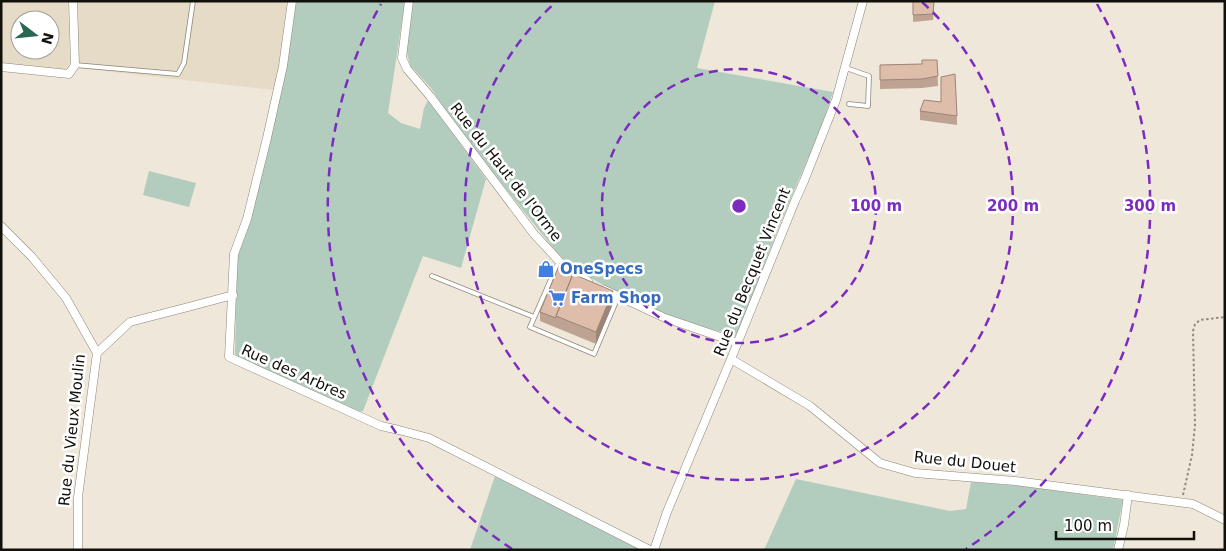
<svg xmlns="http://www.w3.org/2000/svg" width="1226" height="551" viewBox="0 0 1226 551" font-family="'DejaVu Sans',sans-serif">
	<rect width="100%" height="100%" fill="#efe7d9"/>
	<!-- built -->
	<path fill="#e6dbc6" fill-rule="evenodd" d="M1,1h67l2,59 -3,10 -66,-6zM20,20h30v30h-30z
		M78,1h210l-3,30 -11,59 -197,-22z"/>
	<!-- green -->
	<path fill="#b2cdbd" d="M296,1h109l-17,112 13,10 19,6 4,-21 4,-8 58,79 -25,89 -38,-12 -60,155 -5,1 -119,-54 -4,-4 2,-99 13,-33 33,-139z
		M413,1h302l-18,67 136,24 -12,36 -42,98 -38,100 -5,10 -57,-16 -59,-25 -41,-24 -21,-17 -107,-134 -20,-32 -21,-23 -4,-16z
		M149,171l47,12 -7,24 -46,-12z
		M495,476l146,74h-171z
		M796,479l154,32 16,-2 5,-27 51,4 101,14 -10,50h-349z"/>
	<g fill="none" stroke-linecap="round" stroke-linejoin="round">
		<!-- lane casing -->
		<g stroke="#8d8679" stroke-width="5.5">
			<path id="lane" d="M75,65l103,9 6,-11 9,-62
				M846,68l23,8 -1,30 -19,-2
				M559,261l-29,66 64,27 24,-57
				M432,276l102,41"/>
		</g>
		<!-- street casing -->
		<g stroke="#8d8679" stroke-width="9">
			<path id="street" d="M292,1l-9,65 -16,72 -20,81 -13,35 -5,103 152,69 18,4 30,8 221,112
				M409,1l-7,57 5,11 23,27 104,138 25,27 14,12 15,8
				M1,67l68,7 6,-9 -2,-64
				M1,226l31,31 34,41 31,55 -19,144v53
				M605,290l60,28 73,25
				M97,353l33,-31 62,-16 41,-11
				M731,359l79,47 70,57 35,10 100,8 178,23 32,16
				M654,550l13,-38 64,-153 64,-158 9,-20 32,-81 27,-99
				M1118,550l6,-25 4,-30"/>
		</g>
		<!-- path -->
		<path stroke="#918b81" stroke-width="2" stroke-dasharray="2.5 2.5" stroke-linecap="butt" d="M1183,495l9,-40 3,-30 -2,-94 2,-7 5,-4 25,-3"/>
		<!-- lane -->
		<use href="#lane" stroke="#fff" stroke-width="4"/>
		<!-- street -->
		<use href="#street" stroke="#fff" stroke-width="8"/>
	</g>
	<!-- wall -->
	<path fill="#bfa392" d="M913,1l21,7 -1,12 -20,2z
		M937,60l1,26 -16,2 -42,1v-24l42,-1z
		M941,102l16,14v9l-37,-5v-9z
		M576,275l37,28 -17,41 -56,-23v-9z"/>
	<!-- shaded-wall -->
	<path fill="#9b8577" d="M613,291v12l-17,41v-12z"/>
	<!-- building -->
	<path fill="#debeaa" stroke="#9b8577" d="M913,1l21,1 -1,12 -20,1z
		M922,60h15l1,16 -16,3 -42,1v-15l42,-1z
		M955,74l2,42 -37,-5 4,-11 17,2v-25z
		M560,263l16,7 -2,4h-1l-17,42v2l-16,-6z
		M573,274l40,17 -17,41 -40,-16z"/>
	<!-- distance rings -->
	<g fill="none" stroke="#7b2cbf" stroke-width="2.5" stroke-dasharray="9 6">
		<circle cx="739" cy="206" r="137"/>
		<path d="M922 2A274 274 0 1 1 556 2"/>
		<path d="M512 549A411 411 0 0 1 381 4M1097 4A411 411 0 0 1 966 549"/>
	</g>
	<!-- icons -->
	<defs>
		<g id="shop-bare" transform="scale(1.35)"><path d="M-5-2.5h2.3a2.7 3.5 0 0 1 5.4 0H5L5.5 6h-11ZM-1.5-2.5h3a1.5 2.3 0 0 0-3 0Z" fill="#3f7fe0" stroke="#fff" stroke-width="2.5" paint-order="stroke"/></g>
		<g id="supermarket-bare" transform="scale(1.35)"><path d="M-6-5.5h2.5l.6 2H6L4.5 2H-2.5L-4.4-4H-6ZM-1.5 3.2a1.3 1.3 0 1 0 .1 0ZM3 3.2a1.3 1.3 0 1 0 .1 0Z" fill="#3f7fe0" stroke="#fff" stroke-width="2.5" paint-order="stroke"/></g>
	</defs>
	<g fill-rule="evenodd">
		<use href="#shop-bare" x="546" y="269"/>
		<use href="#supermarket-bare" x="557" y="298"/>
	</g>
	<g text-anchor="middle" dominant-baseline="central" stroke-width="5" stroke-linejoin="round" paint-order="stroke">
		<!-- street labels -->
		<g font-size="15" fill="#12100b" stroke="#fff">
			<text transform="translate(506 172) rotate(52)">Rue du Haut de l'Orme</text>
			<text transform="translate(752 272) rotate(-68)">Rue du Becquet Vincent</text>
			<text transform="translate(294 372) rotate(24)">Rue des Arbres</text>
			<text transform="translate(72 430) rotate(-84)">Rue du Vieux Moulin</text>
			<text transform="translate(965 462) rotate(6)">Rue du Douet</text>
		</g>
		<!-- shop labels -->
		<g font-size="15" font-weight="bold" fill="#366cbe" stroke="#fff" text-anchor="start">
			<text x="560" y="269">OneSpecs</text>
			<text x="571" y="298">Farm Shop</text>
		</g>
	</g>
	<circle cx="739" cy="206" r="8" fill="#7b2cbf" stroke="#fff" stroke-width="2.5"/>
	<g font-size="15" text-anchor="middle" font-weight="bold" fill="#7b2cbf" stroke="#fff" stroke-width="5" stroke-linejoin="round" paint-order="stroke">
		<text x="876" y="211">100 m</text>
		<text x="1013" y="211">200 m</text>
		<text x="1150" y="211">300 m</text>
	</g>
	<!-- border -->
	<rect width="1226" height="551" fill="none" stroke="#12100b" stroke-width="5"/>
	<!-- north arrow -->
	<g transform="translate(35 35) rotate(106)"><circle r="24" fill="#ffffff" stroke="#a09f9d"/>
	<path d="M0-4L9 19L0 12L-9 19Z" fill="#2a6753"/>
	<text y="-8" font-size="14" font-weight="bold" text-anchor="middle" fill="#12100b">N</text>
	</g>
	<!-- scale -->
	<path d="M1056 531v8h138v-8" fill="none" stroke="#12100b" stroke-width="2.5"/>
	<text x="1064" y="531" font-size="15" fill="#12100b" stroke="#ffffff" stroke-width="4" paint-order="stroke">100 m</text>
</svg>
